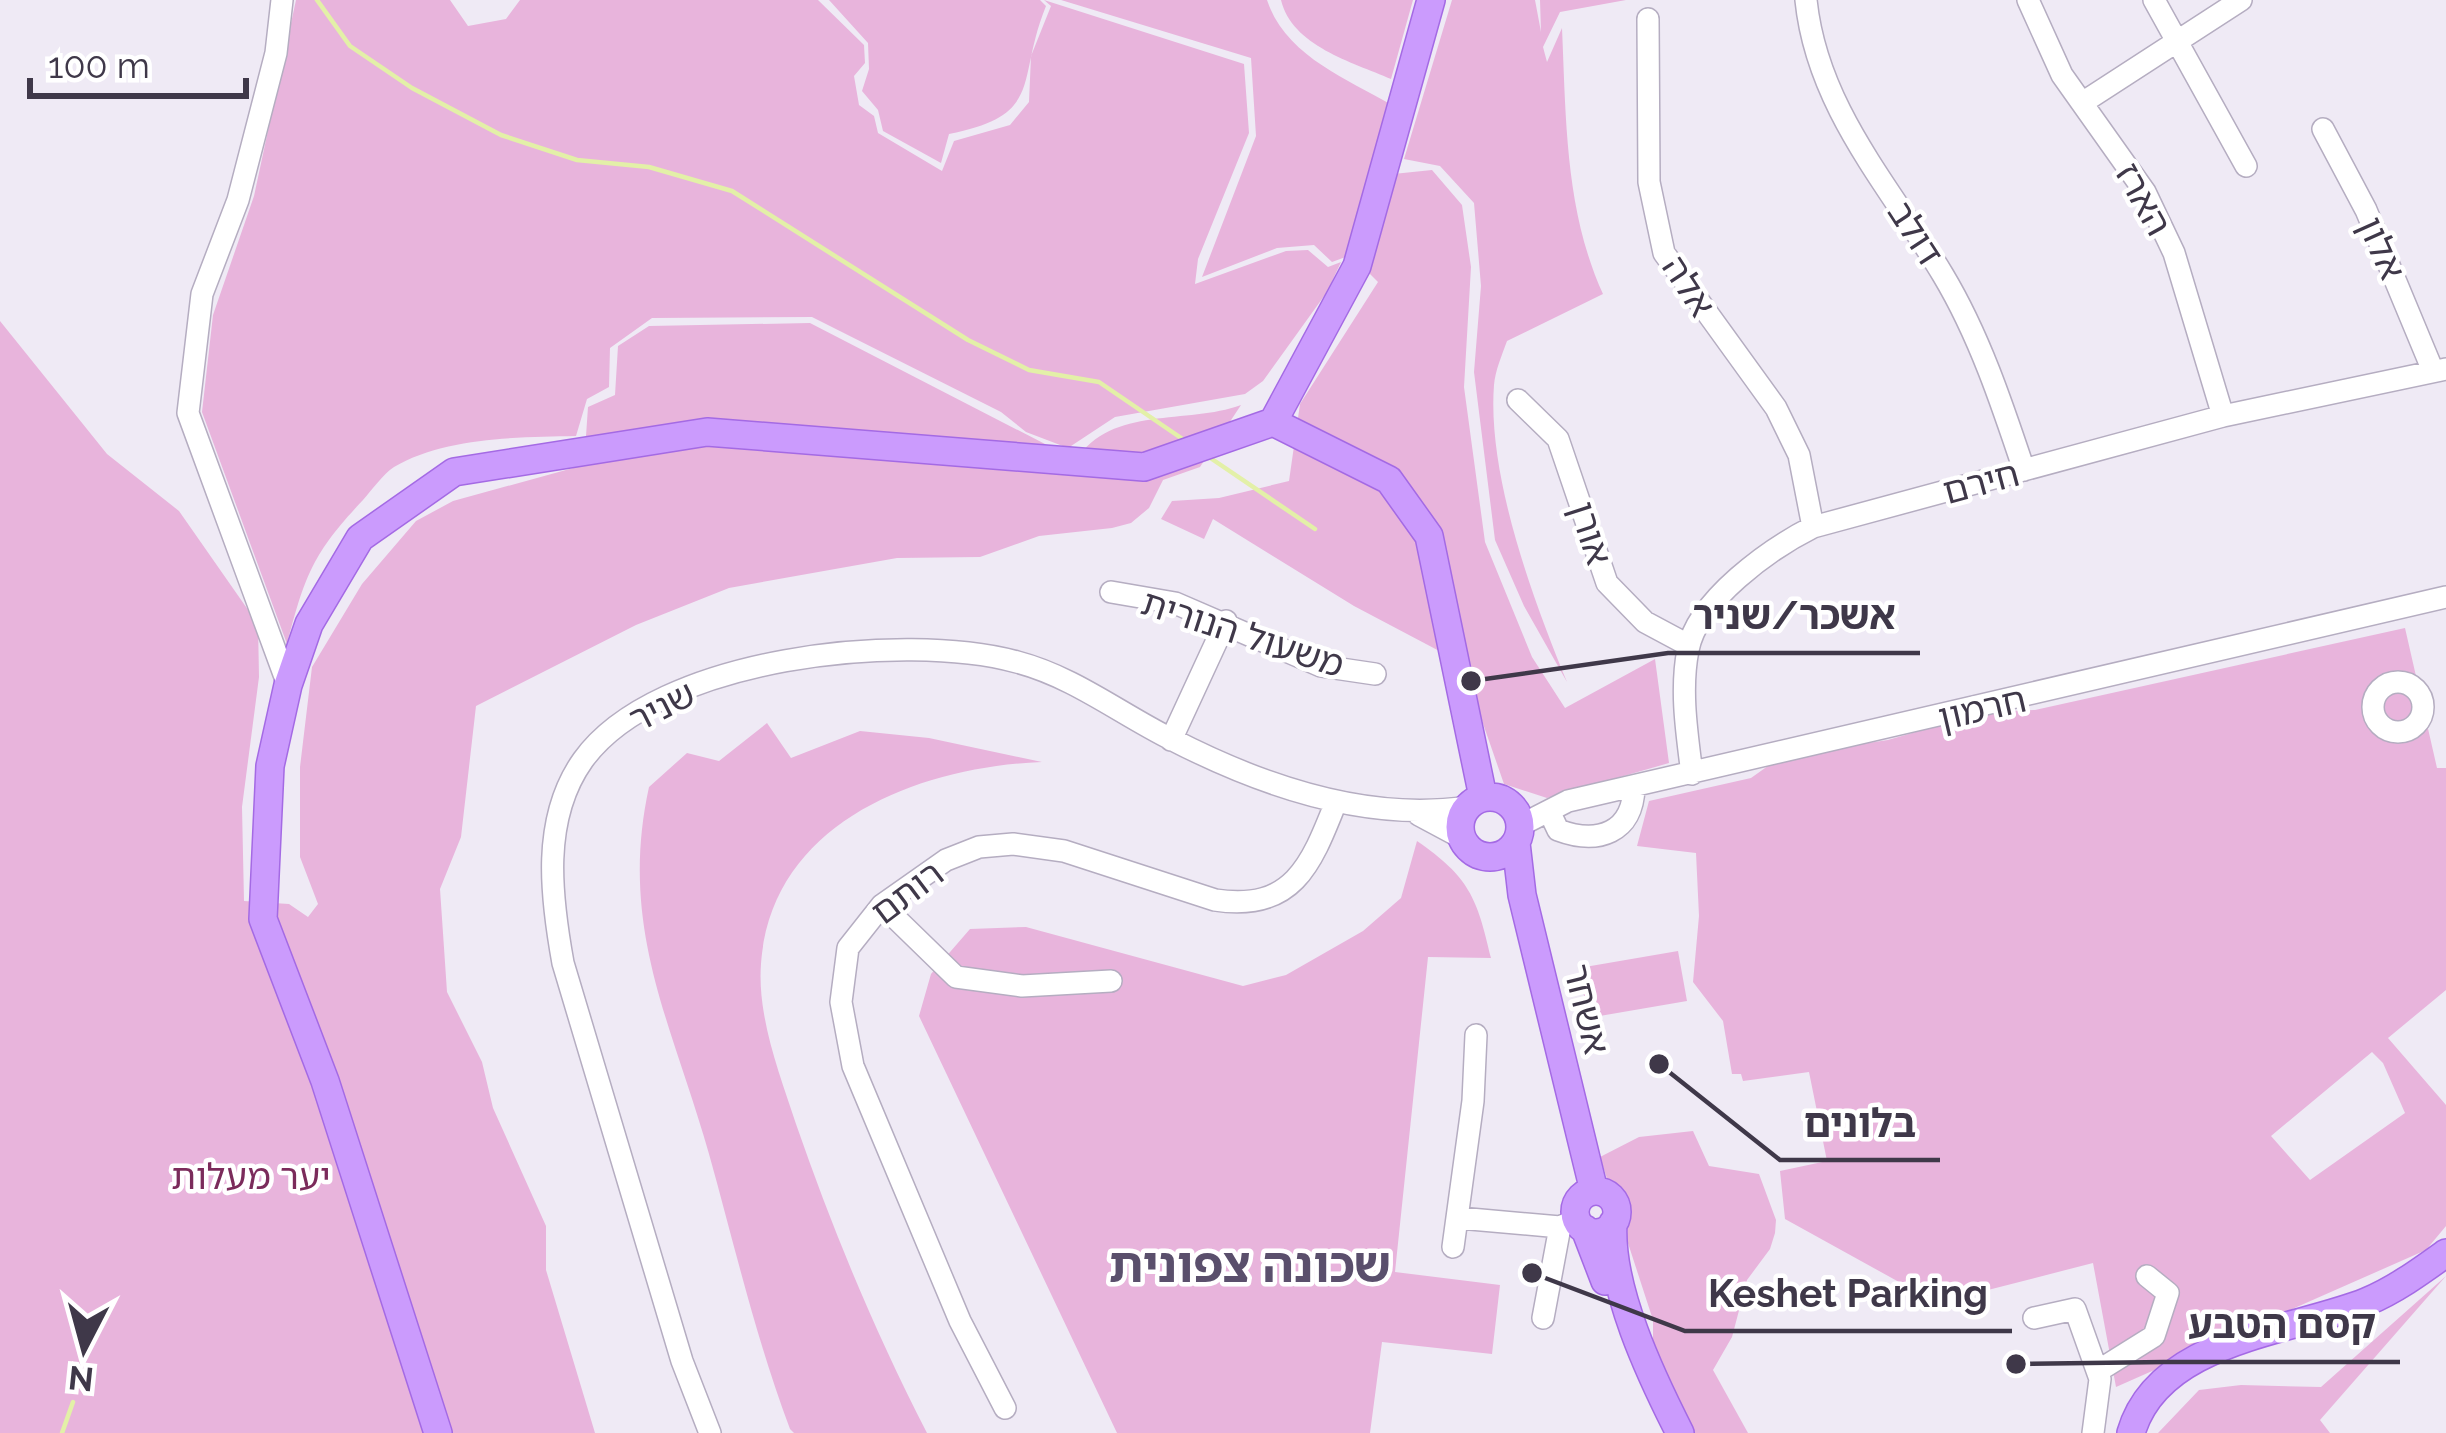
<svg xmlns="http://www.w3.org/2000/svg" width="2446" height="1433" viewBox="0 0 2446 1433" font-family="Raleway,'Noto Sans Hebrew',sans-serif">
	<rect width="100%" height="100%" fill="#efeaf5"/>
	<!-- green -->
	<path fill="#e8b4dc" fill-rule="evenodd" d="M296,0h154l18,26 38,-7 14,-19h298l46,45 1,18 -11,13 5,29 15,11 4,17 64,38 12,-30 56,-16 19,-23 2,-46 20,-50 -7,-6 200,64 5,69 -51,126 -3,25 91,-33 22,-1 20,17 13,-5 -14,30 -64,89 -18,13 -130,23 -47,31 -42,-16 -25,-20 -189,-95 -160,1 -42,30 -1,39 -22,12 -11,37c-56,1 -132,1 -182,31 -11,7 -22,23 -31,33 -50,53 -58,75 -76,144l-85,-232 11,-97 41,-119z
		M829,0h211l6,6c-31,76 0,108 -97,128l-8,29 -58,-32 -5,-21 -16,-19 7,-22 -1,-26z
		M1061,0h206c18,55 78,78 125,105l-18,71 58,-6 30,35 9,62 -7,120 21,155 47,115 33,51 90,-49 14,104 -122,35 -43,-14 -42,-121 -108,-57 -141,-87 -9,20 -43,-20 11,-18 47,-3 70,-17 11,-77 78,-122 -27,-27 -19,7 -18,-17 -37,3 -75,29 54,-141 -5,-78z
		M1281,0h132l-22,79c-39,-17 -99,-33 -110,-79z
		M1452,0h83l6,32 -1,-32h86l-66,12 -17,35 4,15 15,-34c4,90 3,183 41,266l-96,47c-5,14 -12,30 -13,44 -7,90 39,215 73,297l-43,-76 -29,-66 -21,-168 7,-86 -7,-83 -34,-37 -36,-7z
		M0,321l107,133 72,57 79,113 1,53 -17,130 2,94 45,3 19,13 10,-13 -18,-47v-90l12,-100 50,-83 54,-63 37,-20 131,-36 4,-58 27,-12 3,-49 31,-20 161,-3 266,137c36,-55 111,-35 165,-55l-41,62 -37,13 -14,28 -18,15 -19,5 -73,8 -59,21 -83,1 -168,30 -93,37 -160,81 -15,131 -21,52 7,103 35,70 11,46 53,118v44l49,163h-595z
		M2405,628l32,140h9v222l-58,48 58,67v121l-20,24 -310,137 -23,-124 -156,40 -152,-84 -5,-48 47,-10 -18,-89 -66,9 -2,-7h-9l-9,-53 -30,-39 6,-66 -3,-63 -59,-7 12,-45 102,-23 31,-22 106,-16 97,-28 50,-2zM2372,1052l11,11 22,50 -95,67 -39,-44z
		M767,723l24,35 69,-27 69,7 113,24c-123,5 -271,60 -281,202 -4,53 19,111 35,160 37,107 79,208 131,309h-133l-4,-4c-34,-90 -55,-182 -81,-275 -37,-131 -91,-226 -60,-367l38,-34 32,8z
		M1417,841c52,36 60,56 74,117l-63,-1 -33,315 105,13 -8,69 -110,-12 -12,91h-253l-198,-417 12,-42 39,-45 56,-2 217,59 43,-11 77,-44 38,-33z
		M1678,951l9,50 -99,17 -9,-50z
		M1693,1131l16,35 50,8 17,46 -1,13 -5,16 -23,31 -15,57 -19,33 35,63h-61l-34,-78v-35l-53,-163 39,-20z
		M2446,1276l-126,144 10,13h-172l41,-43 42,-5 80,2z"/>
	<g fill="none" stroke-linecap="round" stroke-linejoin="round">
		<!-- stream -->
		<path stroke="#e3f0a8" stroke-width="4.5" d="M317,0l33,46 62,42 89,47 76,25 72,7 83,24 236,149 61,30 70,12 88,60
			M1206,455l109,74
			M62,1433l11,-31"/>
		<!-- minor casing -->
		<g stroke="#b5adc1" stroke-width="24">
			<path id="minor" d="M282,0l-6,53 -38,147 -36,94 -14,119 100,272
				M1806,0c11,108 84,186 137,275 36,60 59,129 81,195
				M2028,0l34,75 83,117 29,61 49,163
				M2154,0l92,166
				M1648,19l1,163 15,71 112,155 23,47 14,72
				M2082,103l159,-103
				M2323,129l43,81 67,161
				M1518,400l40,39 49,144 38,39 43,23
				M1111,592l64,11 146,63 54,8
				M2373 707a25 25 0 1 1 50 0a25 25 0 1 1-50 0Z
				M1171,740l55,-119
				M1692,774c-5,-40 -12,-84 -4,-124 9,-50 83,-102 125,-123l410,-111 223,-47
				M1549,811l9,19c40,15 75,3 76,-43
				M1419,815l43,23
				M1521,825l47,-24 878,-204
				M882,905l74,72 66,9 89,-5
				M1459,1218l101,9 17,-8
				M1453,1247l20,-146 3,-66
				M1543,1318l17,-91
				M2034,1318l41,-9 25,70 -7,54
				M2098,1371l56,-35 14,-43 -21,-17
				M1005,1408l-45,-87 -107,-255 -12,-64 7,-54 34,-43 64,-45 33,-13 34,-3 51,7 151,49c78,12 96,-35 121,-98
				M710,1433l-28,-72 -119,-398c-12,-66 -22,-144 20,-203 74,-103 321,-129 434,-98 57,15 102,51 154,77 89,46 196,83 296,68"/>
		</g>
		<!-- major casing -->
		<g stroke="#a46ae4" stroke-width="30">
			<path id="major" d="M1273,422l116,58 40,56 54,261
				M1460 827a30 30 0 1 1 60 0a30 30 0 1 1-60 0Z
				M1516,843l6,52 72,296
				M1575 1212a21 21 0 1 1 42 0a21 21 0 1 1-42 0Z
				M1613,1223c-4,65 38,153 67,210
				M1585,1229l20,52
				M438,1433l-113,-352 -62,-162 7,-153 18,-81 21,-61 51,-86 94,-66 253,-40 437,35 129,-45 84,-156 74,-266
				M2131,1433c27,-94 160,-101 235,-131 29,-12 55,-31 80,-49"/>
		</g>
		<!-- minor -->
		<use href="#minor" stroke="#fff" stroke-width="21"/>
		<!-- major -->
		<use href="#major" stroke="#cb9bfd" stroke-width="27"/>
	</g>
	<g text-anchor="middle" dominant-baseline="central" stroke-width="9" stroke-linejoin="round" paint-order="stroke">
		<!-- street labels -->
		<g font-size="36" fill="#3f3849" stroke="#fff">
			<text transform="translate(2144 199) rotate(61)">הארז</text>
			<text transform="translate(1916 233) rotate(57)">דולב</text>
			<text transform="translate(2382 248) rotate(66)">אלון</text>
			<text transform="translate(1689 286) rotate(57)">אלה</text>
			<text transform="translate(1981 482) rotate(-15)">חירם</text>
			<text transform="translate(1591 533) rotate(72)">אורן</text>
			<text transform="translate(1243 633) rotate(18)">משעול הנורית</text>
			<text transform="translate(662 706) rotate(-27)">שניר</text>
			<text transform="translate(1982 708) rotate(-13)">חרמון</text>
			<text transform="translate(907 892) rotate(-37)">רותם</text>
			<text transform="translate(1587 1009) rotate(76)">אשחר</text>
		</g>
		<!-- park labels -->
		<g font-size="36" fill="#7b2b5b" stroke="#fff">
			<text x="251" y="1176">יער מעלות</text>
		</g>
		<!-- district labels -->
		<g font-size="48" font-weight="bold" fill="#5a4f6c" stroke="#fff">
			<text x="1250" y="1265">שכונה צפונית</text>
		</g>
	</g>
	<!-- callouts -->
	<path fill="none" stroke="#3f3849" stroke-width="4.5" d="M1471 681L1668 653H1920M1659 1064L1780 1160H1940M1532 1273L1685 1331H2012M2016 1364L2164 1362H2400"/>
	<g fill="#3f3849" stroke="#fff" stroke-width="4.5">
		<circle cx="1471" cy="681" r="12"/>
		<circle cx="1659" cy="1064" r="12"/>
		<circle cx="1532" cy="1273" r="12"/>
		<circle cx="2016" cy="1364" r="12"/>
	</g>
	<g font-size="39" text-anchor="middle" font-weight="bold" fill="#3f3849" stroke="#fff" stroke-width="9" stroke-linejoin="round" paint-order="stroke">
		<text x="1794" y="629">אשכר/שניר</text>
		<text x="1860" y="1137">בלונים</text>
		<text x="1848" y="1307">Keshet Parking</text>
		<text x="2282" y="1338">קסם הטבע</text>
	</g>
	<!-- north arrow -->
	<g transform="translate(84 1349) rotate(186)" stroke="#ffffff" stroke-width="9" paint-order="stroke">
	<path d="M0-9L21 45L0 30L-21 45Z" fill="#3f3849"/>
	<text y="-18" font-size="33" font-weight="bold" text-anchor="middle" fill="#3f3849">N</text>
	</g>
	<!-- scale -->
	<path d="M30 78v18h216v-18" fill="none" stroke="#3f3849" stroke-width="6"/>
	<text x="48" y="78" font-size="36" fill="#3f3849" stroke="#ffffff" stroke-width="9" paint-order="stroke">100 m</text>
</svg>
